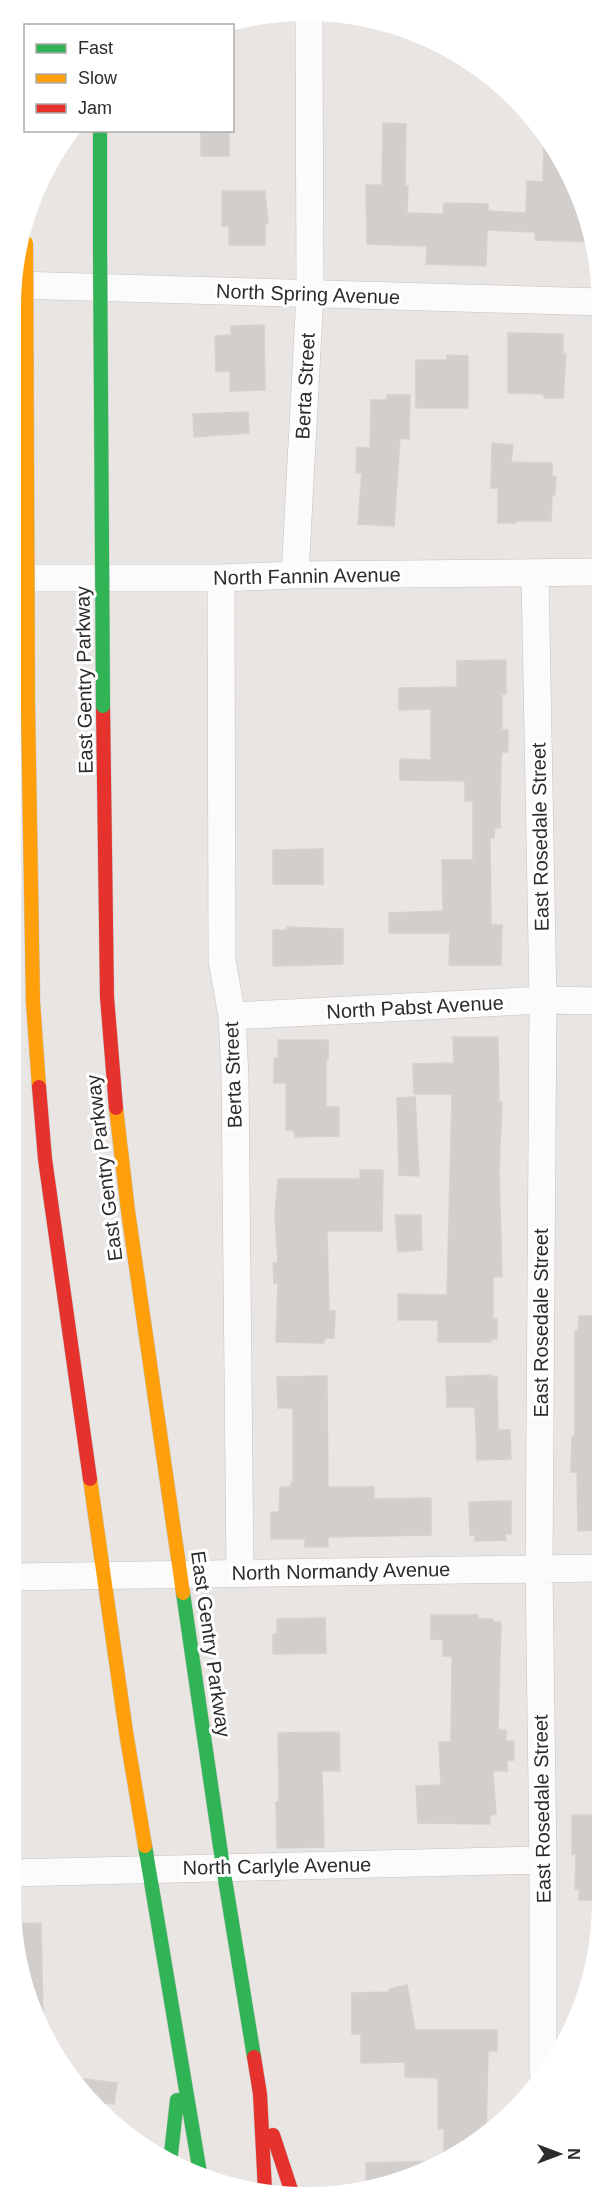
<svg xmlns="http://www.w3.org/2000/svg" width="613" height="2208" viewBox="0 0 613 2208" font-family="Helvetica,sans-serif">
	<rect width="100%" height="100%" fill="#e9e5e3"/>
	<!-- building -->
	<path fill="#d1cecc" stroke="#d4d1cf" stroke-width="1.5" d="M383,123l23,1 -1,62h3l-1,27 36,1 1,-11 44,1v7l38,2 1,-32 16,1 1,-45 28,39 20,66 -57,-2v-8l-48,-2 -1,36 -60,-2 1,-18 -60,-2 -1,-59h16z
		M201,130h28v26h-28z
		M222,191h43l3,32h-3v22h-36v-19h-7z
		M264,325l1,65 -35,1v-20l-14,1 -1,-36 16,-1v-9z
		M508,333l55,1v20h3l-3,44h-19v-4l-36,-1z
		M447,355l21,1v52h-52v-48h31z
		M387,395h23l-1,44 -9,-1 -6,88 -36,-2 4,-51h-6l1,-26 13,1 1,-48h16z
		M248,412l1,21 -55,4 -1,-23z
		M492,443l21,2 -2,17 41,1v14h4l-1,18h-3l-1,26h-35v2h-18v-35h-7z
		M506,660v34h-4v36h6v22h-6l-1,6 -1,70h-5l-1,10h-4l1,87h11l-1,40h-52l1,-32h-61v-20l54,-2 -1,-51h31v-59h-8v-20l-65,-1v-21l31,1v-51l-32,1v-22l58,-1v-26z
		M323,849v35h-50v-34z
		M287,927l56,2v35l-70,2v-36h14z
		M453,1037h45l1,65h3l-3,69 3,106h-9v42h4v20h-6v3h-53v-22h-40v-26l49,1 5,-201h-38l-1,-30 41,-1z
		M278,1040h50v20h-2v47h13v29l-44,1 -1,-7h-8v-47h-12v-25h4z
		M415,1097l4,79 -20,-1 -2,-77z
		M360,1170h23l-1,61h-55l2,80h6l-1,27h-9l-1,5 -48,-1 2,-59h-4l-1,-20h5l-3,-48 3,-36h82z
		M395,1215h26l1,35 -24,2z
		M579,1316h19v214l-20,1 -1,-59h-6l1,-35h3v-106h3z
		M491,1375v2h6l1,53h12l1,29 -34,1 -2,-53h-28l-1,-30z
		M327,1376l1,111h46v12l57,-1v37l-103,2v10h-23v-8h-34v-27h8l1,-25h11v-4h2v-75h-15l-1,-31z
		M511,1501v33h-6l1,6 -31,1v-6h-5l-1,-33z
		M431,1615h47v4h15v3h8l-3,108h8v11h8v19h-7v11h-14l3,43 -6,1v9l-72,-1 -2,-37 25,-1 -2,-43h12l1,-86h-9v-16l-12,-1z
		M325,1618l1,35 -53,1v-20h4v-15z
		M339,1732l1,39h-18l2,76 -47,1 -1,-46h3l-1,-69z
		M572,1815h25v85h-18v-11h-4l1,-35h-4z
		M41,1923l2,92 -9,1 -19,-92z
		M407,1985l8,45h82v21h-9l-2,86 -42,20v-28h-6v-51l-33,-1v-15l-44,1v-29h-9v-41l37,-1v-3z
		M84,2079l33,4 -3,21 -9,-1v10l-21,-16 -2,-4z
		M437,2161l-54,26 -17,2v-26z"/>
	<g fill="none" stroke-linecap="round" stroke-linejoin="round">
		<!-- street casing -->
		<g stroke="#c3c2c3" stroke-width="28">
			<path id="street" d="M16,285l584,17
				M535,574l8,426 -4,569 4,291v212
				M295,575l15,-281 -1,-278
				M15,578h206l74,-3 304,-3
				M221,578l1,382 10,56 3,61 5,496
				M232,1016l311,-16 56,1
				M12,1577l586,-9
				M11,1873l532,-13"/>
		</g>
		<!-- fast casing -->
		<g stroke="#c5c3c2" stroke-width="15">
			<path id="fast" d="M100,130v115
				M183,1593l40,274 31,190
				M145,1846l55,327
				M170,2163l7,-63"/>
		</g>
		<!-- slow casing -->
		<g stroke="#c5c3c2" stroke-width="15">
			<path id="slow" d="M28,707l5,295 6,85
				M116,1108l12,103 55,382
				M90,1479l36,253 19,114"/>
		</g>
		<!-- jam casing -->
		<g stroke="#c5c3c2" stroke-width="15">
			<path id="jam" d="M103,706l4,291 9,111
				M39,1087l6,72 45,320
				M254,2057l6,37 5,97
				M273,2135l20,61"/>
		</g>
		<!-- street -->
		<use href="#street" stroke="#fcfbfb" stroke-width="27"/>
		<!-- fast -->
		<use href="#fast" stroke="#30b455" stroke-width="14"/>
		<!-- slow -->
		<use href="#slow" stroke="#ff9f0a" stroke-width="14"/>
		<!-- jam -->
		<use href="#jam" stroke="#e5322d" stroke-width="14"/>
		<!-- fast-bridge casing -->
		<g stroke="#c5c3c2" stroke-width="15" stroke-linecap="butt">
			<path id="fast-bridge" d="M100,245l3,461"/>
		</g>
		<!-- slow-bridge casing -->
		<g stroke="#c5c3c2" stroke-width="15" stroke-linecap="butt">
			<path id="slow-bridge" d="M26,243l2,464"/>
		</g>
		<!-- fast-bridge -->
		<use href="#fast-bridge" stroke="#30b455" stroke-width="14"/>
		<!-- slow-bridge -->
		<use href="#slow-bridge" stroke="#ff9f0a" stroke-width="14"/>
	</g>
	<g text-anchor="middle" dominant-baseline="central" stroke-width="6" stroke-linejoin="round" paint-order="stroke">
		<!-- street labels -->
		<g font-size="20" fill="#2c2c2c" stroke="#fff">
			<text transform="translate(308 294) rotate(2)">North Spring Avenue</text>
			<text transform="translate(305 386) rotate(-87)">Berta Street</text>
			<text transform="translate(307 576) rotate(-1)">North Fannin Avenue</text>
			<text transform="translate(84 680) rotate(-91)">East Gentry Parkway</text>
			<text transform="translate(540 837) rotate(-91)">East Rosedale Street</text>
			<text transform="translate(415 1007) rotate(-3)">North Pabst Avenue</text>
			<text transform="translate(233 1075) rotate(-92)">Berta Street</text>
			<text transform="translate(104 1168) rotate(-97)">East Gentry Parkway</text>
			<text transform="translate(541 1323) rotate(-90)">East Rosedale Street</text>
			<text transform="translate(341 1571) rotate(-1)">North Normandy Avenue</text>
			<text transform="translate(211 1644) rotate(82)">East Gentry Parkway</text>
			<text transform="translate(542 1809) rotate(-91)">East Rosedale Street</text>
			<text transform="translate(277 1866) rotate(-1)">North Carlyle Avenue</text>
		</g>
	</g>
	<!-- crop -->
	<path d="M0 0H613V2208H0ZM306 21H307A285 285 0 0 1 592 306V1902A285 285 0 0 1 307 2187H306A285 285 0 0 1 21 1902V306A285 285 0 0 1 306 21Z" fill="#fff" fill-rule="evenodd"/>
	<!-- legend -->
	<rect x="24" y="24" width="210" height="108" fill="#ffffff" stroke="#ababab" stroke-width="1.5"/>
	<rect x="36" y="44" width="30" height="9" fill="#30b455" stroke="#ababab" stroke-width="1.5"/>
	<text x="78" y="54" font-size="18" fill="#2c2c2c">Fast</text>
	<rect x="36" y="74" width="30" height="9" fill="#ff9f0a" stroke="#ababab" stroke-width="1.5"/>
	<text x="78" y="84" font-size="18" fill="#2c2c2c">Slow</text>
	<rect x="36" y="104" width="30" height="9" fill="#e5322d" stroke="#ababab" stroke-width="1.5"/>
	<text x="78" y="114" font-size="18" fill="#2c2c2c">Jam</text>
	<!-- north arrow -->
	<g transform="translate(559 2154) rotate(90)" stroke="#ffffff" stroke-width="4.5" paint-order="stroke">
	<path d="M0-4.5L10 22L0 15L-10 22Z" fill="#2c2c2c"/>
	<text y="-9" font-size="16" font-weight="bold" text-anchor="middle" fill="#2c2c2c">N</text>
	</g>
</svg>
